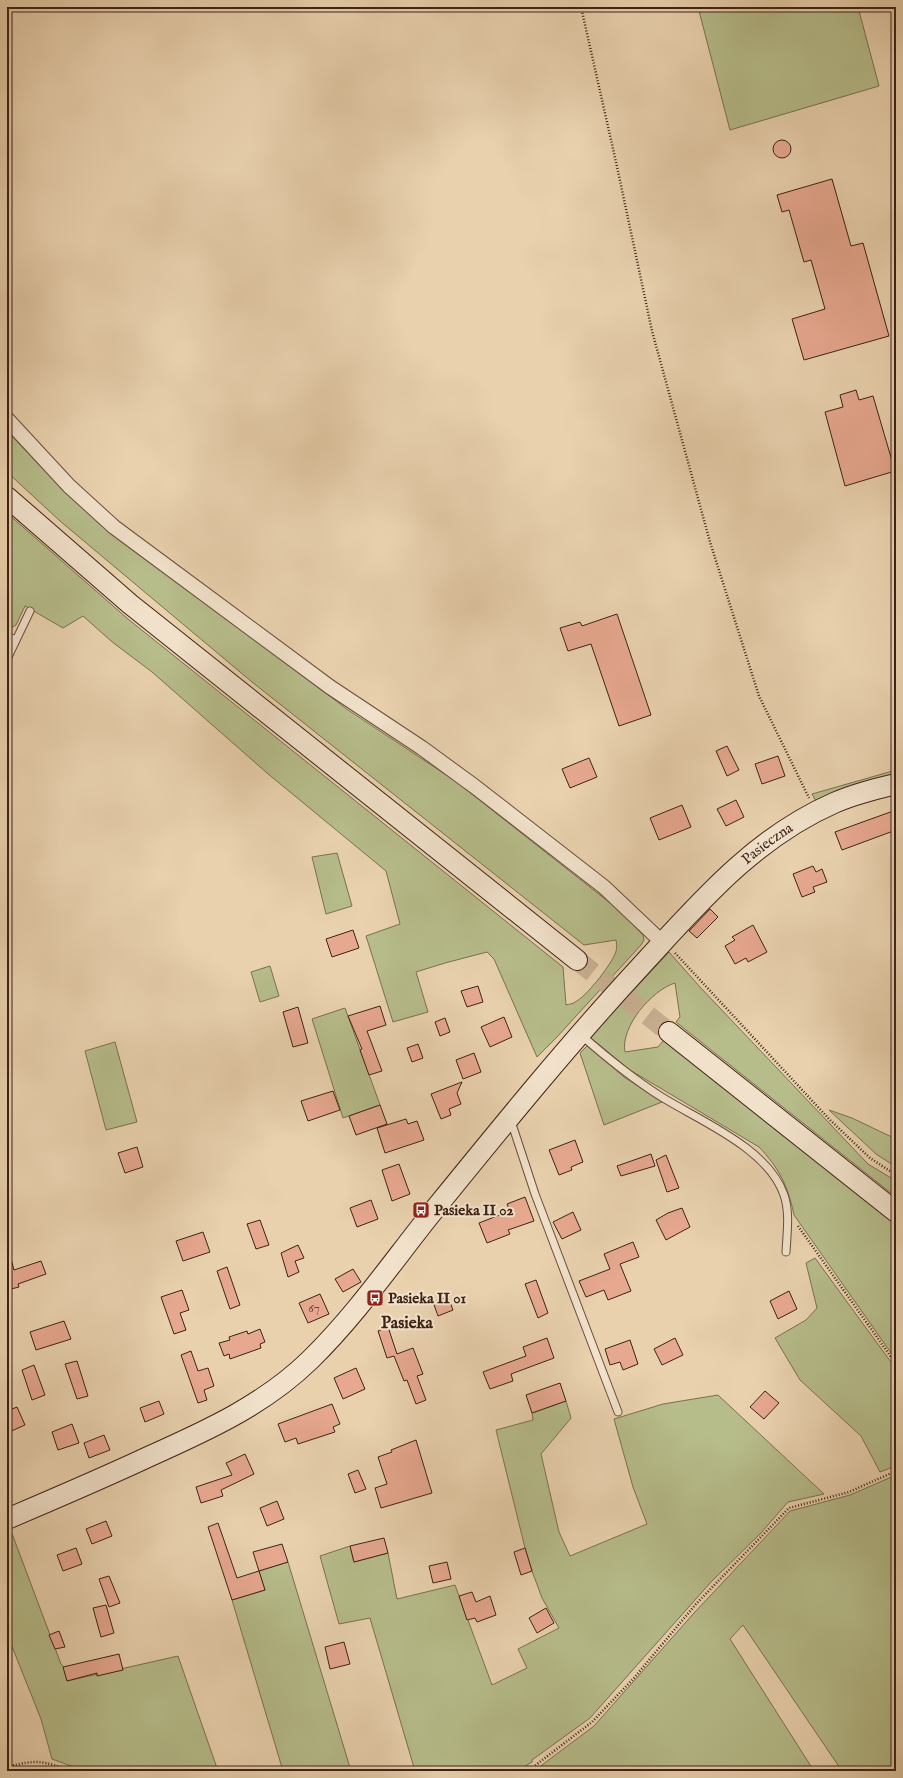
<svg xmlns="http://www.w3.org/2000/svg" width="903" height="1778" viewBox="0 0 903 1778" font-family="'IM FELL English',serif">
	<rect width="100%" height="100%" fill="#e9d1ae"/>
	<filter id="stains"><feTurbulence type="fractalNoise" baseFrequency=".005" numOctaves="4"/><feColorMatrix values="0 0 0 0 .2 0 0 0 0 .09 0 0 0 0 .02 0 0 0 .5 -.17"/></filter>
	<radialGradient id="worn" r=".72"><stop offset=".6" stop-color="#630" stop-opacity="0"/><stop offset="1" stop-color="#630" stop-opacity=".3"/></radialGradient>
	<!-- green -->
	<path fill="#b6bc8a" stroke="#7a6f50" d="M698,7h160l21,79 -149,44z
		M7,431l45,47 37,35 259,197 106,70 165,130 24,25 1,5 -3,5 -85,93 -19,19 -43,-98 -7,-7 -42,11 -29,9 12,40 -35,10 -27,-86 34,-12 -14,-53 -119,-98 -115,-101 -41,-31 -28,-25 -20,12 -38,-22 -9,19 -5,3h-4v-115l121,106 435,348 3,38c3,-1 7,-1 9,-3 11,-5 34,-35 39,-46 3,-5 3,-10 2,-16l-32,5 -332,-263 -192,-161 -53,-49z
		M896,770v7l-79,26 -5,-9z
		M337,853l15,53 -26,8 -14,-57z
		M669,952l31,35 168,177 28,17v16l-220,-175 4,-5 -5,-34c-23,7 -55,44 -50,69l33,-5 6,-7 232,183v137l-102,-145c-6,-29 -15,-47 -35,-68l-129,-77 -40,-33z
		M270,966l9,30 -19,6 -9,-30z
		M345,1008l35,97 -37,13 -31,-99z
		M115,1042l22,80 -31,8 -21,-79z
		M587,1046l37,31 38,25 -58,23 -24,-72z
		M829,1110l23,8 44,21v28l-20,-13z
		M815,1258l81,111v97l-16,6 -19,-36 -61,-56 -25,-42 31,-18 11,-12 -11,-45z
		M718,1395l106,99 -36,8 -27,31 -50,49 -121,136 -58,42v2l-15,9h-102l-45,-153 -31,6 -19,-68 30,-10 4,16 34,-9 9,46 58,-14 37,100 35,-17 -9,-19 41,-21 -17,-30 -10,-27 -7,-23 -29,-118 37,-10 -1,-7 34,-12 5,17 -30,36 18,78 11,24 77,-32 -14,-37 -19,-68 49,-15z
		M896,1475v296h-54l-99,-146 -13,14 84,132h-280l60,-45 100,-113 96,-102 60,-16z
		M11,1531l50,133 2,2 4,15 111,-25 40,115h-133l-33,-12 -11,-40 -34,-85v-101z
		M288,1562l63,209h-68l-51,-171 33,-10 -6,-19z
		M382,1767l29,4h-36z"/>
	<!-- building -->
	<path fill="#e7a890" stroke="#3e2216" d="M773 149a9 9 0 1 1 18 0a9 9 0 1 1-18 0Z
		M832,179l19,67 12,-3 26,93 -85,24 -12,-41 33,-10 -14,-49 -7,2 -15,-52 -7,2 -5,-17z
		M856,390l3,10 14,-4 22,75 -50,15 -20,-74 18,-5 -3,-12z
		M617,614l34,101 -32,11 -28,-82 -23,7 -8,-23 20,-6 2,4z
		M727,746l12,24 -12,6 -11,-25z
		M778,756l7,20 -23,8 -7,-20z
		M589,758l8,19 -27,11 -8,-19z
		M736,800l8,17 -18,9 -9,-17z
		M682,805l9,22 -32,13 -9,-22z
		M896,810v20l-54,20 -7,-18z
		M813,866l3,6 6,-3 5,13 -14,5 2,5 -13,5 -9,-23z
		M710,909l8,8 -21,21 -8,-7z
		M753,925l14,27 -19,10 -2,-4 -11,6 -10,-18 10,-6 -3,-3z
		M353,930l6,18 -27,9 -6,-18z
		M478,986l5,16 -16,5 -6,-16z
		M380,1006l6,19 -19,6 15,40 -13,4 -9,-25 2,-1 -14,-33z
		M298,1007l10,36 -15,4 -10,-35z
		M504,1017l8,20 -22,10 -9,-20z
		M445,1018l5,14 -10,4 -5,-14z
		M418,1044l5,14 -11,4 -5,-14z
		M474,1053l7,19 -18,7 -7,-19z
		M462,1082l-5,11 4,11 -12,5 2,6 -10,4 -10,-25z
		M333,1091l7,19 -32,11 -7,-20z
		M380,1105l7,19 -31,11 -7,-19z
		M406,1119l2,5 9,-3 7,19 -39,13 -8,-25z
		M575,1140l8,22 -12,5 1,3 -13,5 -10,-25z
		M137,1147l6,20 -18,6 -7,-20z
		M651,1154l4,12 -34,10 -4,-10z
		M666,1155l13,33 -12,4 -11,-32z
		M399,1164l11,30 -18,7 -10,-31z
		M525,1197l9,24 -26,9 2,4 -23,9 -8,-20 31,-12 -3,-7z
		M371,1200l7,19 -21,8 -7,-19z
		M682,1208l8,19 -24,13 -10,-20 12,-7z
		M573,1212l8,18 -19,9 -9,-17z
		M260,1220l9,25 -13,4 -9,-25z
		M203,1232l7,20 -27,9 -7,-20z
		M633,1242l6,15 -19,7 11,27 -23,9 -4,-10 -18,7 -7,-16 31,-12 -6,-15z
		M298,1245l6,13 -9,3 4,11 -11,5 -7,-24z
		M7,1255h3l4,15 27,-9 5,13 -28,10 1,3 -12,3z
		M227,1267l13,38 -10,4 -13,-38z
		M353,1269l8,13 -18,10 -8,-13z
		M536,1280l12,33 -10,5 -13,-34z
		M182,1290l7,20 -9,3 6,17 -12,4 -13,-37z
		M789,1291l8,18 -19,10 -8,-18z
		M320,1294l9,20 -21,9 -9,-20z
		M448,1297l5,13 -15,6 -5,-14z
		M64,1321l7,18 -35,11 -6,-18z
		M388,1327l9,27 16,-6 10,26 -6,2 9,24 -10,4 -9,-24 -3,1 -10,-25 -7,2 -9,-27z
		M260,1329l5,13 -5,2 1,4 -31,11 -1,-5 -5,2 -5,-13 11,-3 -1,-3 18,-6 1,3z
		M547,1338l7,20 -43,16 2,7 -23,8 -7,-17 43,-16 -3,-9z
		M675,1338l8,17 -21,10 -8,-16z
		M630,1340l8,24 -15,6 -3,-8 -10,3 -5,-16z
		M191,1351l7,20 10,-3 6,18 -10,4 3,10 -9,3 -17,-48z
		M77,1361l11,35 -11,3 -12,-35z
		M34,1365l11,30 -13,5 -10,-30z
		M356,1368l9,21 -22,10 -9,-21z
		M560,1383l6,18 -34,12 -6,-18z
		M765,1391l14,12 -15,16 -14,-12z
		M159,1401l5,13 -19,8 -5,-14z
		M332,1404l8,20 -7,3 2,5 -37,12 -2,-6 -11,4 -7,-18z
		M17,1407l8,18 -18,8v-22z
		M72,1424l7,19 -21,7 -6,-18z
		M104,1435l6,15 -21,8 -5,-15z
		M416,1440l16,53 -51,15 -6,-20 12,-4 -9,-27 14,-5 -1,-2z
		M245,1454l9,20 -33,16 2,6 -22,7 -5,-16 36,-12 -6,-12z
		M358,1470l8,19 -11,4 -7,-19z
		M277,1501l7,18 -17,7 -7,-18z
		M106,1521l6,15 -20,8 -6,-15z
		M218,1523l19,55 22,-7 6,19 -33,10 -24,-73z
		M384,1538l4,15 -34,9 -4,-16z
		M282,1544l6,18 -29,9 -6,-19z
		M76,1548l6,16 -19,7 -6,-16z
		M525,1548l7,23 -11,4 -7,-23z
		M447,1562l4,17 -18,4 -4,-17z
		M109,1576l11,27 -11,4 -10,-28z
		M472,1592l4,10 14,-6 6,19 -19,7 -2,-4 -8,2 -8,-24z
		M106,1605l8,28 -13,4 -8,-29z
		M546,1608l8,15 -17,10 -8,-15z
		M59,1631l6,16 -10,2 -6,-14z
		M344,1642l6,22 -20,5 -5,-22z
		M119,1654l4,16 -26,6v-3l-30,8 -4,-14z"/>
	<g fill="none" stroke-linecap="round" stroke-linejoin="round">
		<!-- secondary-tunnel -->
		<path stroke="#c7ae90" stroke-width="20" stroke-dasharray="20 10" stroke-linecap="butt" d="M577,960l92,72"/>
		<!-- lane casing -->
		<g stroke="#694e3c" stroke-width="9">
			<path id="lane" d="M7,636l9,4
				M7,659l23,-48
				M581,1035c25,22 51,43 79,61 40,25 108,52 124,99 6,17 3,38 2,57
				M511,1121l24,73 83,218"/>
		</g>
		<!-- street casing -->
		<g stroke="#694e3c" stroke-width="16">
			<path id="street" d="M7,419l62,67 45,41 216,160 92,61 52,38 130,101 58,55"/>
		</g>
		<!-- secondary casing -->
		<g stroke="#3e2216" stroke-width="22">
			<g id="secondary">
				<path d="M7,497l123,107 447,356"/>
				<path d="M669,1032l227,180"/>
				<path id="s1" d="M7,1519c47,-20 94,-40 141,-62 58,-26 116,-52 162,-97 45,-44 81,-96 120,-145 69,-85 137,-169 211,-249 58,-63 113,-128 193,-163 20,-9 41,-14 62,-19"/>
			</g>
		</g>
		<!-- path -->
		<path stroke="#3e2216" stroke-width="2.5" stroke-dasharray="1 2" stroke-linecap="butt" d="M581,7l35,155 36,169 58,211 49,154 50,102
			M675,953l155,167 40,38 26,17
			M798,1226l98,138
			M7,1767c30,-8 36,-6 65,4
			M528,1771l64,-49 42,-44 62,-74 93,-96 60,-16 47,-21"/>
		<!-- lane -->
		<use href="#lane" stroke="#f1e1ca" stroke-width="7"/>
		<!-- street -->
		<use href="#street" stroke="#f1e1ca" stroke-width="14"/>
		<!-- secondary -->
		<use href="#secondary" stroke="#f1e1ca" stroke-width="20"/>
	</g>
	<!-- icons -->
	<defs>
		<g id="bus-square" transform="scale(0.9)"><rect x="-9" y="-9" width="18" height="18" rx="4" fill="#8f2418" stroke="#f1e1ca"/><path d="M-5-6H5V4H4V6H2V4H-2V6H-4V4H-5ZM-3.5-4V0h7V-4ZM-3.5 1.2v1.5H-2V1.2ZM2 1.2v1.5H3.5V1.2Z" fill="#fff"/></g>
	</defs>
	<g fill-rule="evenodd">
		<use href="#bus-square" x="421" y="1210"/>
		<use href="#bus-square" x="375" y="1298"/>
	</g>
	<g text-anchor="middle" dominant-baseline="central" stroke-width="4" stroke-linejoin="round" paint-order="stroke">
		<!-- number labels -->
		<g font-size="13" fill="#684434">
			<text x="314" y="1308">67</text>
		</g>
		<!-- street labels -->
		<g font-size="15" fill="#3e2216" stroke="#f1e1ca">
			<text stroke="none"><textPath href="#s1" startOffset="1035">Pasieczna</textPath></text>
		</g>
		<!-- poi labels -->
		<g font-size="15" font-weight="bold" fill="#3e2216" stroke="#f1e1ca" text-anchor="start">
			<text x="434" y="1210">Pasieka II 02</text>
			<text x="388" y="1298">Pasieka II 01</text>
		</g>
		<!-- quarter labels -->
		<g font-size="17" font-weight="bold" fill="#3e2216" stroke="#f1e1ca">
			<text x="407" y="1323">Pasieka</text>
		</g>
	</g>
	<!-- margin -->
	<rect width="903" height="1778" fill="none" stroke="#e9d1ae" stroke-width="24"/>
	<rect x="8" y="8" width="887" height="1762" fill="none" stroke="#3e2216" stroke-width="2"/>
	<rect x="12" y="12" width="879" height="1754" fill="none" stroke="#3e2216"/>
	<rect width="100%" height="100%" filter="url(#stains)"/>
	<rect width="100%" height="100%" fill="url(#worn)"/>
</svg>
